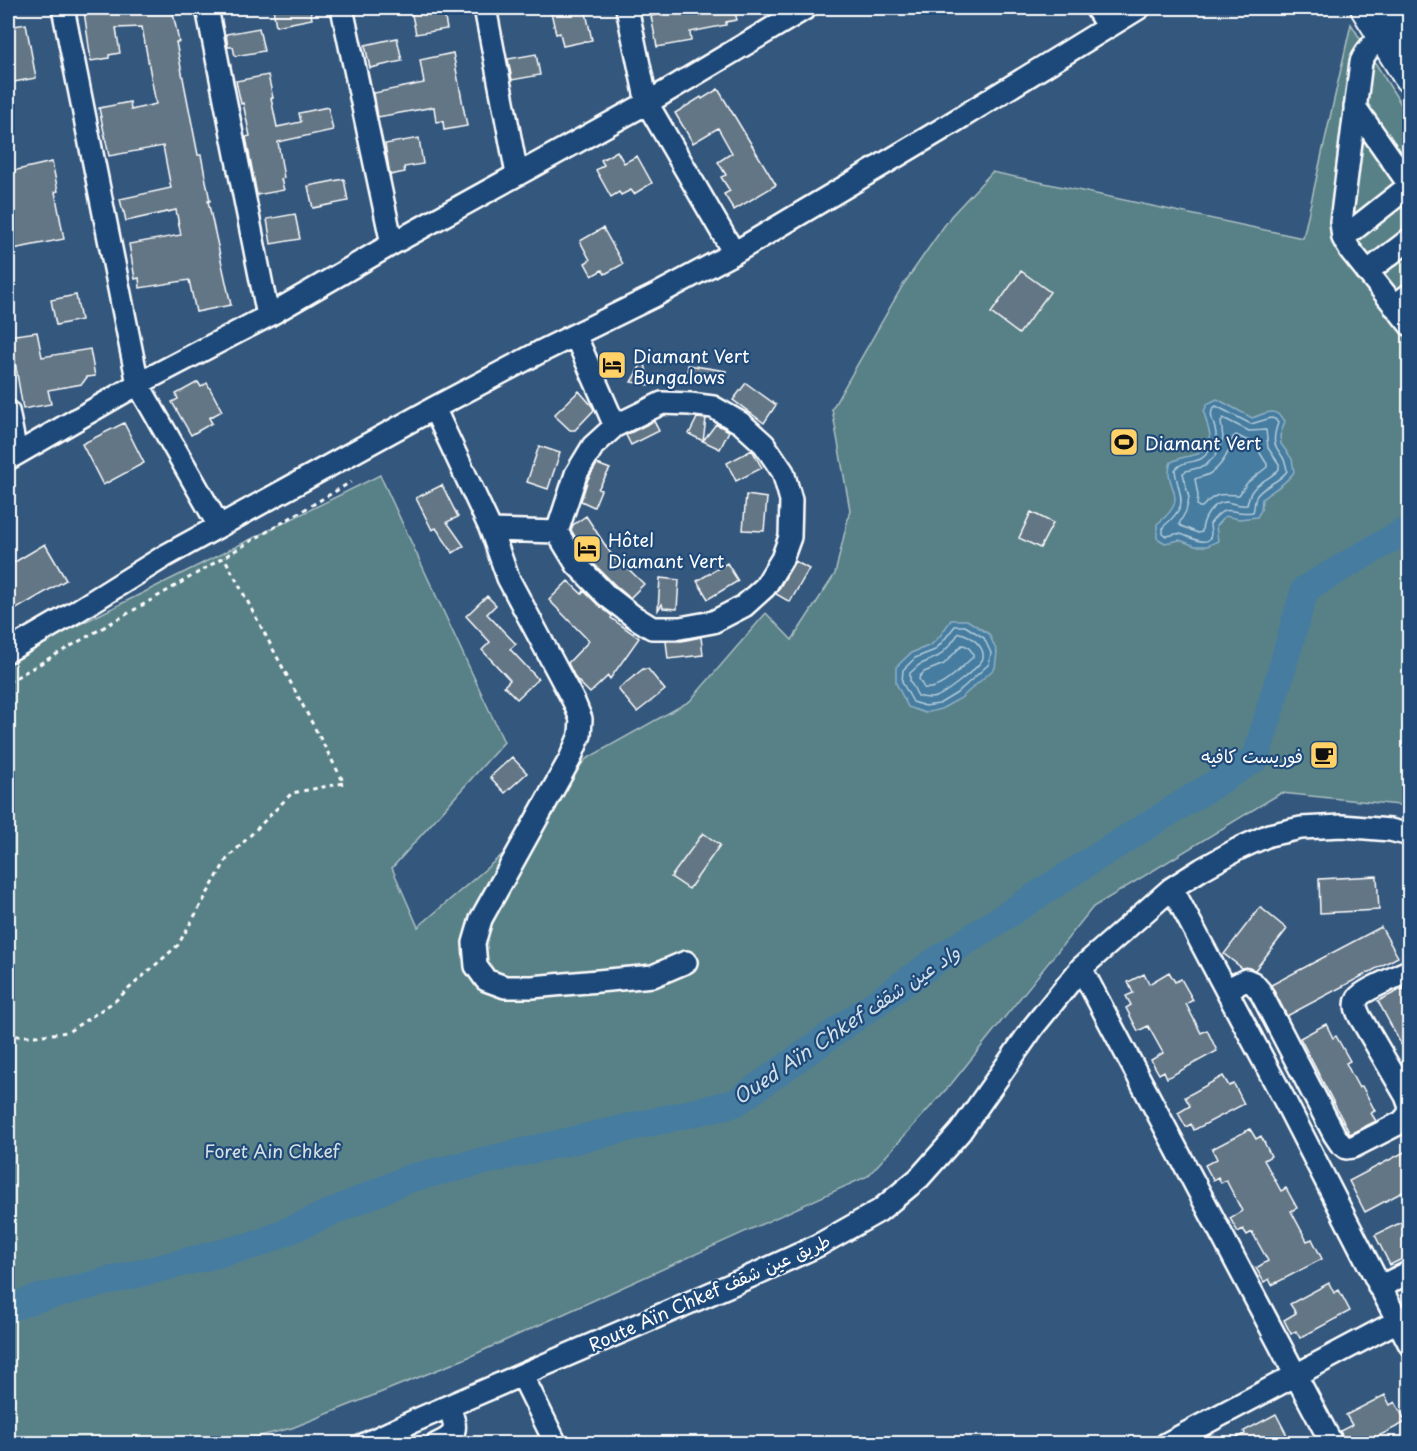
<svg xmlns="http://www.w3.org/2000/svg" width="1417" height="1451" viewBox="0 0 1417 1451" font-family="'Playpen Sans','Playpen Sans Arabic',sans-serif">
	<rect width="100%" height="100%" fill="#34577d"/>
	<filter id="ink" filterUnits="userSpaceOnUse"><feTurbulence type="fractalNoise" baseFrequency=".0167" numOctaves="2"/><feDisplacementMap in="SourceGraphic" scale="12" xChannelSelector="R" yChannelSelector="G"/><feConvolveMatrix kernelMatrix="1 2 1 2 8 2 1 2 1" color-interpolation-filters="sRGB"/></filter>
	<g filter="url(#ink)">
		<!-- green -->
		<path fill="#598187" stroke="#acc0c3" stroke-width="1.5" d="M1351,24l58,93v689l-128,-13 -188,114 -141,176 -84,93 -406,184 -170,68 -60,15 -224,1v-784l372,-185 124,267 -112,126 26,59 85,-73 83,-95 104,-58 76,-88 26,27 43,-66 15,-64 -18,-101 71,-124 48,-69 41,-44 311,66z"/>
		<!-- water -->
		<path fill="#447ca0" stroke="#8fb0c6" stroke-width="1.5" d="M1217,399l35,19c16,-5 20,-12 33,3l-5,15 1,8 11,15 2,13c-9,13 -21,18 -32,27l-1,11 -4,7 -18,2 -14,-3 -9,10 2,15 -11,5h-12l-15,-6 -15,3 -8,-5v-14c37,-28 4,-36 14,-62l10,-4 17,-4 7,-7 5,-12 -6,-23 3,-8z
			M951,620h16l22,14 8,18 -2,16 -34,30 -20,11 -16,4 -17,-6 -12,-24v-16l15,-14 20,-8 9,-9z"/>
		<g fill="none" stroke-linecap="round" stroke-linejoin="round">
			<!-- shore -->
			<path stroke="#b4cbd9" stroke-width="1.5" d="M1216,406l35,18 20,-6 4,1 3,4c-11,31 7,24 9,48 -7,11 -25,15 -31,26 -2,5 -1,10 -3,15 -24,4 -25,-12 -43,12 0,3 1,7 1,10 -1,16 -24,1 -31,0 -4,-1 -10,2 -14,2l-3,-2v-7c28,-24 16,-28 12,-57 10,-14 27,-1 37,-25 1,-1 4,-7 4,-9 1,-10 -11,-23 0,-30z
				M1223,418l26,13 17,-1 2,18 11,16v5c-7,9 -20,12 -27,22 -3,4 -4,10 -5,14 -8,1 -14,-2 -21,-3 -14,0 -24,18 -24,30l-4,1 -17,-7 -2,-2 7,-13 3,-13 -6,-25 3,-2 19,-5 11,-11 7,-17 -2,-16z
				M1236,435l10,5 11,2 3,11 7,11v3l-20,16 -8,12c-19,-1 -23,-3 -37,12h-3l-2,-2 1,-9 -3,-17c4,-2 9,-2 14,-5 13,-7 21,-23 24,-37z
				M955,626h10l19,12 7,15 -2,11 -32,29 -18,11 -14,2 -12,-4 -11,-20 1,-12 12,-12 20,-8 9,-10z
				M959,633c10,1 26,13 24,25 -2,8 -37,35 -47,39 -6,2 -11,1 -18,-1l-8,-15v-8l9,-8 20,-9 11,-11z
				M962,645c5,0 9,5 11,9v3c-13,11 -31,34 -49,31l-5,-9 1,-3 4,-4 20,-8z"/>
			<!-- river -->
			<path stroke="#447ca0" stroke-width="28" d="M8,1308l27,-9 223,-55 152,-66 325,-75 202,-143 147,-95 172,-107 49,-169 105,-61"/>
		</g>
		<!-- building -->
		<path fill="#647685" stroke="#fff" stroke-width="1.5" d="M94,8h78l7,34h-3l22,113h3l9,46h-2l23,104 -35,7 -7,-32 -49,8 -1,-10 -4,1 -6,-35 52,-9 -5,-25 -50,11 -2,-9h-1l-3,-13 51,-11 -8,-42 -54,10 -10,-48 31,-6 1,8 25,-6 -14,-77 -26,1 4,25 -11,2v3l-18,3 -7,-50 10,-2z
			M273,8h37l2,11 -36,7z
			M423,8h20l4,21 -31,5 -5,-24z
			M550,8h35l7,32 -29,6 -3,-13 -4,1z
			M697,8h37l3,12 -11,2v3l-36,7 1,9 -34,6 -6,-31z
			M26,24l10,54 -28,5v-56z
			M259,28l5,23 -29,5 -2,-9h-5l-2,-13z
			M397,38l5,23 -32,7 -5,-23z
			M453,53l14,73 -23,4 -1,-9 -7,1 -2,-15 -56,10 -4,-24 50,-10 -4,-23z
			M536,54l4,21 -28,5 -4,-21z
			M268,75l5,23h-2l6,29 24,-5 -2,-9 29,-6 5,23 -55,12 6,36 -3,1 3,11 -27,5 -11,-58 4,-1 -7,-33 -2,1 -5,-23z
			M718,89l58,96 -42,25 -10,-16 6,-3 -9,-14 5,-2 -8,-13 14,-9 -14,-25 -25,15 -18,-30 26,-16 1,2z
			M419,138l4,26 -19,3 1,5 -15,3 -5,-31z
			M617,151l7,12 13,-7 15,27 -18,11 -3,-4 -10,5 -2,-3 -8,5 -15,-27 8,-5 -3,-5z
			M52,162l6,29 -3,1 9,47 -56,11v-78z
			M344,179l4,22 -35,7 -5,-22z
			M295,214l5,25 -29,5 -4,-25z
			M603,228l20,36 -18,10 -3,-4 -10,6 -7,-13 5,-3 -10,-19z
			M1021,271l29,21 -31,42 -28,-21z
			M76,295l5,25 -25,5 -5,-25z
			M37,332l5,25 48,-8 5,27 -8,1 -5,7 -34,6 3,14 -28,5 -10,-59 -5,1v-15z
			M644,360l6,25 -19,-3z
			M688,365l38,6v1l-40,9z
			M198,382l3,5 6,-4 15,28 -13,7 3,5 -21,12 -19,-33 6,-3 -2,-5z
			M746,383l30,22 -12,18 -31,-23z
			M579,391l13,15 2,4 -19,20h-5l-16,-15z
			M697,418l9,1 -3,22 -14,-7z
			M654,421l5,10 -28,14 -5,-10z
			M124,423l20,40 -41,22 -21,-41z
			M716,424l13,7 -9,18 -17,-8z
			M539,446l21,7 -12,36 -21,-7z
			M752,450l10,18 -26,13 -9,-18z
			M597,464l13,5 -12,20 3,1 -7,17 -13,-6 7,-22z
			M442,485l16,32 -11,5 17,24 -11,7 -17,-25 -4,2 -16,-32z
			M746,495l21,3 -3,33 -21,-1z
			M1031,512l22,11 -13,25 -21,-10z
			M586,516l29,44 2,-2 27,26 -14,14 -15,-13 -28,-28 -16,-27 2,-5z
			M45,544l21,36 -58,34v-48z
			M795,561l14,8 -19,33 -14,-8z
			M727,563l11,18 -30,18 -11,-18z
			M660,578l19,2 -2,29 -14,-1 -1,-4 -4,6z
			M568,581l14,13 2,-3 13,13 15,12 -1,2 28,20 -29,41 -2,-3 -18,17 -14,-14 -8,-16 21,-22 -40,-41z
			M487,596l9,9 -9,9 29,30 -6,5 28,30 -21,20 -13,-13 6,-6 -28,-30 8,-8 -24,-26z
			M701,637l2,18 -35,4 -2,-18h16z
			M643,669h5l17,21 -28,22 -19,-23z
			M512,757l15,16 -22,20 -15,-16z
			M703,833l17,12 -31,44 -18,-12z
			M1377,876l2,34 -59,3 -1,-34z
			M1260,907l27,22 -32,41 -9,-3 -4,1 -18,-14z
			M1381,927l17,30 -111,59 -16,-31z
			M1169,972l6,10 6,-3 12,21 -7,4 15,29 6,-3 10,21 -50,27 -3,-7 -5,3 -8,-14 12,-7 -15,-27 -10,5 -12,-23 5,-3 -5,-9 7,-3 -5,-11 16,-8 5,10z
			M1404,988l6,10v63l-32,-60z
			M1326,1024l7,14 3,-2 14,25 -4,2 6,12 7,13 3,-2 13,25 -4,2 5,8 -26,13 -50,-96z
			M1223,1076l6,10 5,-2 10,20 -50,26 -3,-6 -5,3 -8,-14 12,-7 -5,-9z
			M1250,1129l6,10 5,-3 10,20 -7,4 17,31 5,-3 11,20 -6,3 16,30 5,-2 10,20 -50,26 -3,-6 -5,3 -8,-14 12,-7 -16,-29 -5,3 -4,-6 -5,3 -8,-14 12,-7 -16,-31 -5,3 -3,-6 -5,3 -8,-15 12,-6 -5,-10z
			M1410,1149v39l-45,24 -16,-31z
			M1410,1218v13l-8,5 8,15v4l-20,10 -15,-30z
			M1329,1283l5,10 5,-3 11,21 -50,27 -4,-7 -5,3 -7,-14 12,-7 -6,-9z
			M1385,1395l5,10 5,-3 11,20 -41,21h-19l-6,-12 12,-6 -6,-10z
			M1276,1414l15,29h-65l19,-9 -1,-3z"/>
		<g fill="none" stroke-linecap="round" stroke-linejoin="round">
			<!-- minor casing -->
			<g stroke="#fff" stroke-width="26">
				<path id="minor" d="M63,8l75,376 81,142
					M207,8l61,308
					M342,8l50,236
					M485,8l32,166
					M627,8l20,95 87,150
					M1096,8l12,19
					M1383,35c-9,8 -17,15 -22,27l-20,160 2,16 7,12 60,75
					M1355,107l55,79
					M1343,238l66,-52
					M1367,272l43,-33
					M1394,306l16,-12
					M575,335l40,91
					M434,408l57,122 17,48 66,124 7,17 -1,16 -10,24 -89,160 -7,24 2,23 10,14 19,7h27l121,-11 33,-14
					M8,411l8,42
					M8,459l130,-75 130,-68 124,-72 255,-141 159,-95
					M491,530l66,2 20,33 29,30 27,21 19,12h28l33,-6 31,-16 21,-19 17,-28 8,-22 1,-37 -8,-28 -19,-28 -23,-21 -28,-16 -23,-3 -28,-1 -47,23 -22,20 -17,28 -19,58
					M8,651l69,-40 88,-55 269,-148 106,-56 114,-56 80,-43 205,-122 200,-123
					M1172,888l113,213 125,244
					M1081,968l251,476
					M1410,970c-11,6 -47,20 -52,28 -4,7 -1,13 2,19l46,79 4,11
					M1226,990l20,-10 7,3 7,8 74,143 6,9 6,5 7,-1 49,-25 6,-7 2,-7
					M1379,1287l31,-15
					M522,1375l34,69
					M365,1444l49,-23 342,-147 61,-28 62,-35 40,-33 41,-46 74,-106 47,-58 91,-80 30,-19 36,-20 31,-14 32,-7 41,-2 48,4 20,5
					M437,1444c23,-11 19,-16 12,-38
					M1166,1444l243,-129"/>
			</g>
			<!-- highway casing -->
			<g stroke="#fff" stroke-width="36">
				<path id="highway" d="M1367,8l43,69
					M1399,8l11,18"/>
			</g>
			<!-- path -->
			<path stroke="#fff" stroke-width="3" stroke-dasharray="4.5 4.5" stroke-linecap="butt" d="M8,682l152,-87 191,-113
				M8,1035v1h27l33,-4 47,-31 63,-56 49,-86 65,-66 52,-10 -120,-226"/>
			<!-- minor -->
			<use href="#minor" stroke="#1f4a7a" stroke-width="21"/>
			<!-- highway -->
			<use href="#highway" stroke="#1f4a7a" stroke-width="32"/>
		</g>
	</g>
	<!-- icons -->
	<defs>
		<g id="hotel-square" transform="scale(1.5)"><rect x="-9" y="-9" width="18" height="18" rx="4" fill="#ffd166" stroke="#1f4a7a"/><path d="M-6-4.5h1.5V1H6V5H4.5V3h-9V5H-6ZM-4 0a1.8 1.8 0 1 1 3.6 0ZM.5 0V-2.5h3Q6-2.5 6 0Z" fill="#111"/></g>
		<g id="stadium-square" transform="scale(1.5)"><rect x="-9" y="-9" width="18" height="18" rx="4" fill="#ffd166" stroke="#1f4a7a"/><path d="M0-5a6.5 5 0 1 0 0 10a6.5 5 0 1 0 0-10ZM-3.5-1.8h7v3.6h-7Z" fill="#111"/></g>
		<g id="cafe-square" transform="scale(1.5)"><rect x="-9" y="-9" width="18" height="18" rx="4" fill="#ffd166" stroke="#1f4a7a"/><path d="M-5.5-4.5H6V0H3Q3 3.5 0 3.5H-2.5Q-5.5 3.5-5.5 0ZM3-3.2v2h1.7v-2ZM-6 4.5H4V6H-6Z" fill="#111"/></g>
	</defs>
	<g fill-rule="evenodd">
		<use href="#hotel-square" x="612" y="365"/>
		<use href="#stadium-square" x="1124" y="442"/>
		<use href="#hotel-square" x="587" y="549"/>
		<use href="#cafe-square" x="1324" y="755"/>
	</g>
	<g text-anchor="middle" dominant-baseline="central" stroke-width="4.5" stroke-linejoin="round" paint-order="stroke">
		<!-- poi labels -->
		<g font-size="18" fill="#fff" stroke="#1f4a7a" text-anchor="start">
			<text x="633" y="355">Diamant Vert<tspan x="633" dy="21">Bungalows</tspan></text>
			<text x="1145" y="442">Diamant Vert</text>
			<text x="608" y="539">Hôtel<tspan x="608" dy="21">Diamant Vert</tspan></text>
			<text x="1303" y="755" text-anchor="end">فوريست كافيه</text>
		</g>
		<!-- park labels -->
		<g font-size="18" fill="#d6e0e1" stroke="#1f4a7a">
			<text x="272" y="1150">Foret Ain Chkef</text>
		</g>
		<!-- street labels -->
		<g font-size="18" fill="#fff" stroke="#1f4a7a">
			<text transform="translate(709 1292) rotate(-24)">Route Aïn Chkef طريق عين شقف</text>
		</g>
		<!-- water labels -->
		<g font-size="20" font-style="italic" fill="#d0dee7" stroke="#1f4a7a">
			<text transform="translate(846 1024) rotate(-34)">Oued Aïn Chkef واد عين شقف</text>
		</g>
	</g>
	<!-- margin -->
	<rect width="1417" height="1451" fill="none" stroke="#1f4a7a" stroke-width="30"/>
	<rect x="15" y="15" width="1387" height="1421" fill="none" stroke="#fff" stroke-width="2" filter="url(#ink)"/>
</svg>
